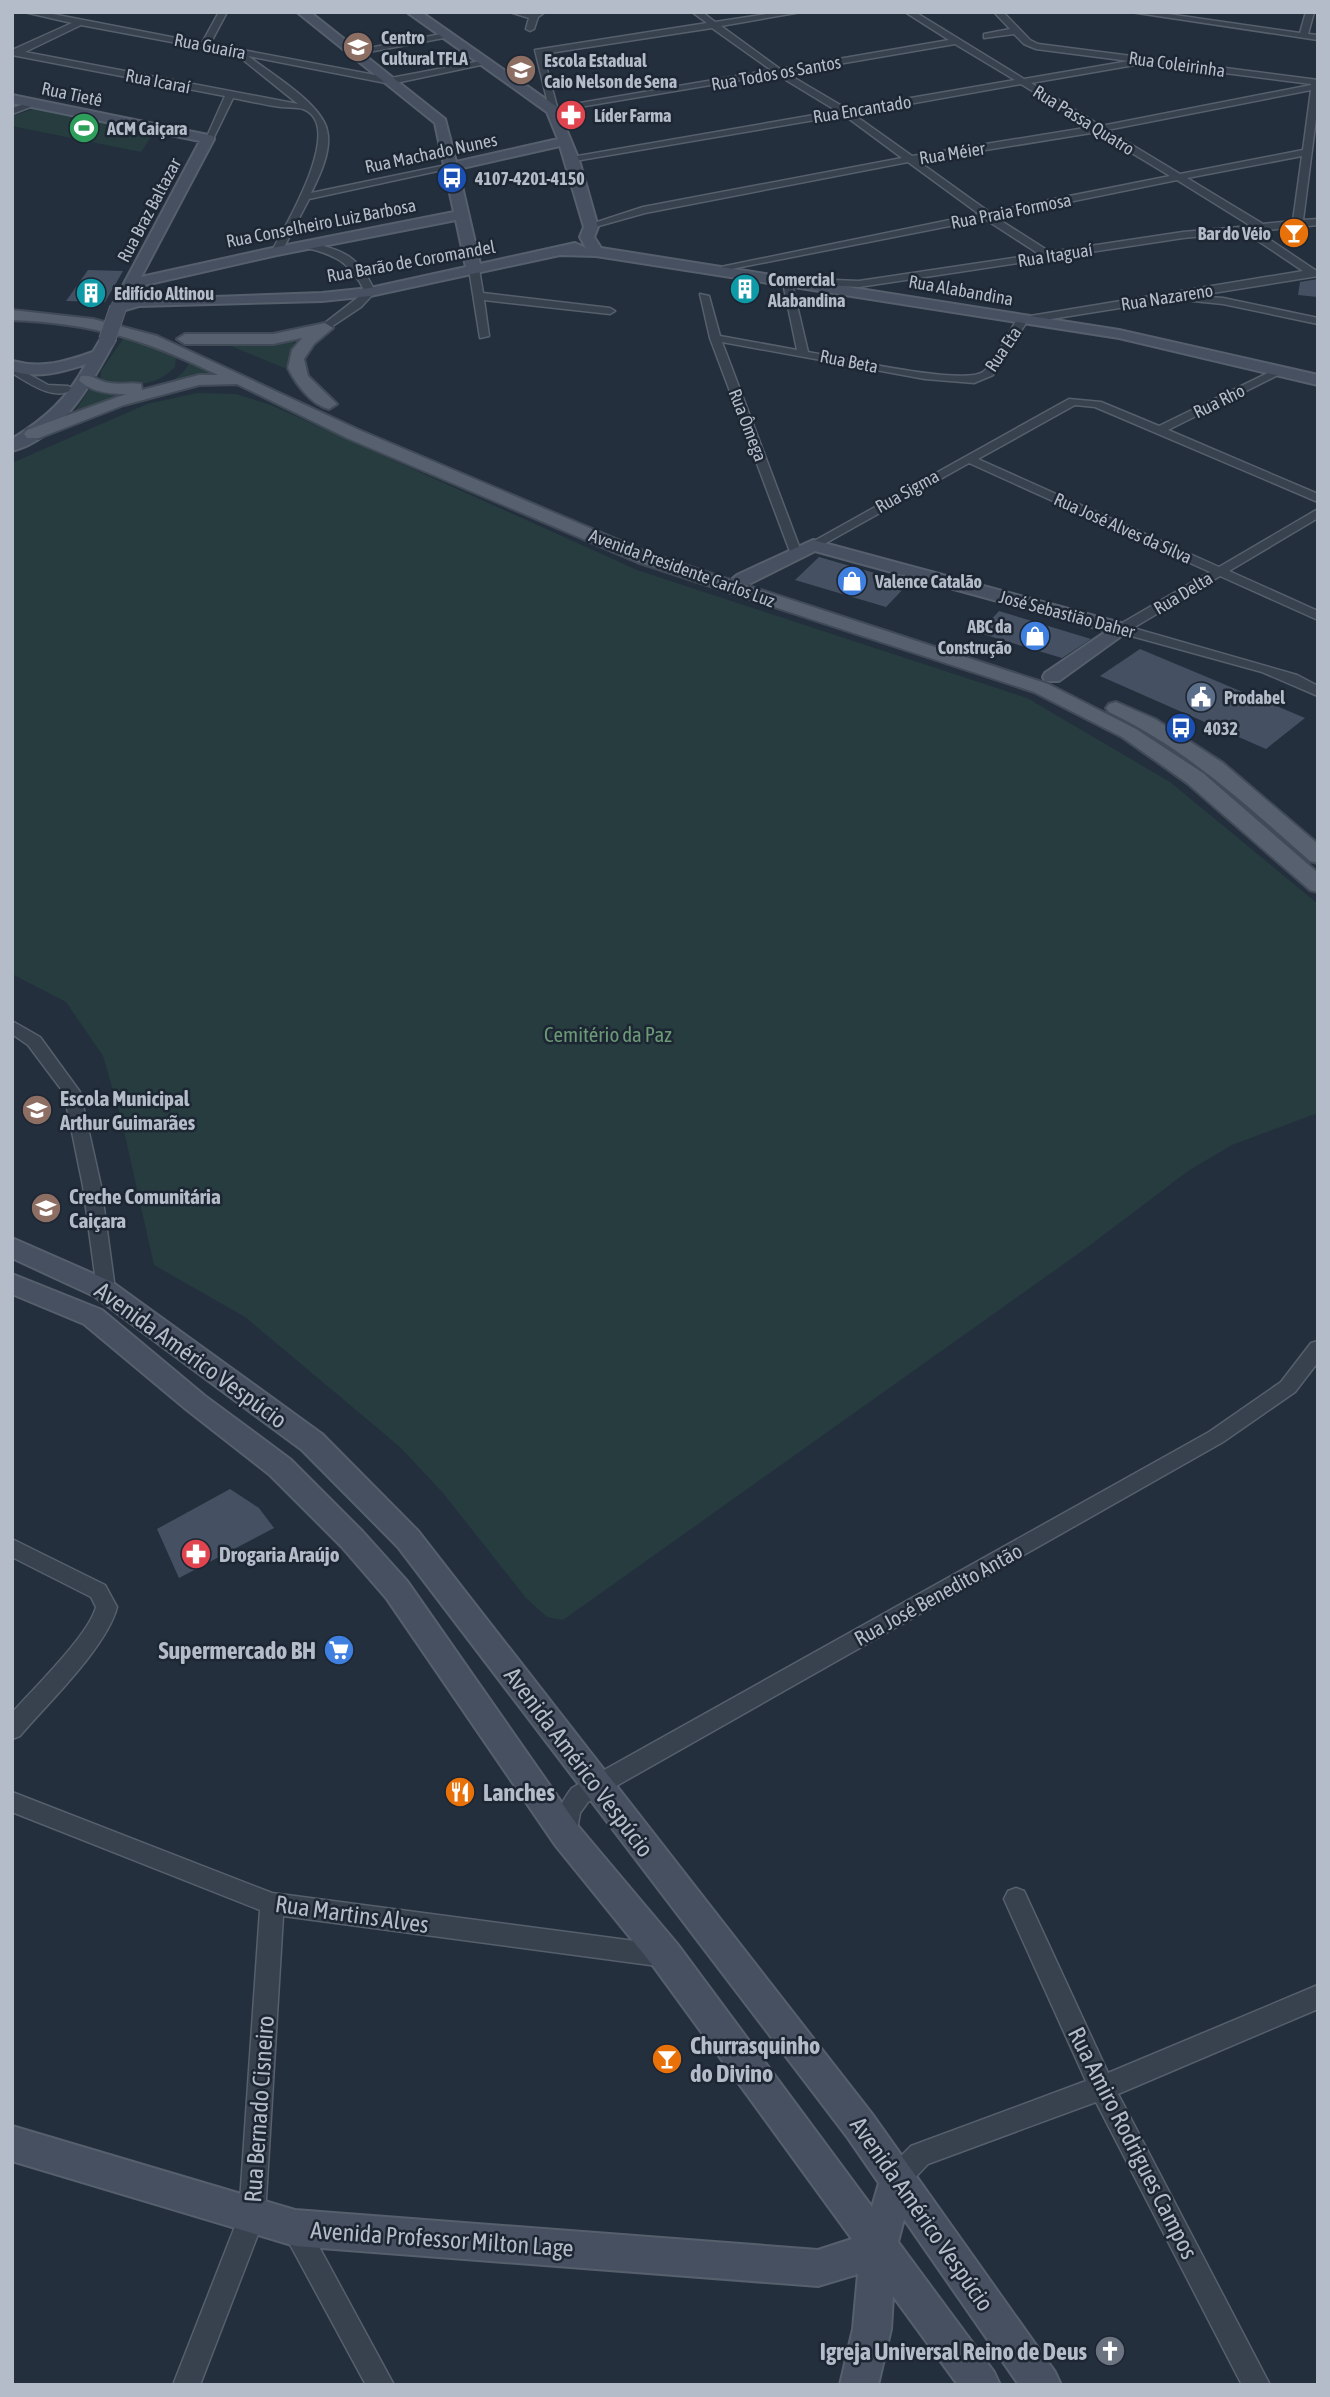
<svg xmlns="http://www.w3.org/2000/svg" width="1330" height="2397" viewBox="0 0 1330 2397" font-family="'Asap Condensed',sans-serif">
	<rect width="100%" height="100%" fill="#242f3e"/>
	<!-- green -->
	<path fill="#263c3f" d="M40,107l115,24 -14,21 -129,-26v-10z
		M125,336l43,14 8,7 -1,10c-21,22 -47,18 -74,16v-12z
		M287,339l7,1 -1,16 -4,10 -5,2 -53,-22z
		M190,361l27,12 -141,37 14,-22c29,8 87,6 100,-27z
		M197,393l39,1 35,11 366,165 390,128 143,84 148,122v209l-86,32 -44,26 -99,75 -526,374 -16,-3 -21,-19 -83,-105 -43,-46 -155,-130 -91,-52 -33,-147 -18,-62 -37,-54 -54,-28v-511l135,-59z"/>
	<!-- building -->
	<path fill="#455162" d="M88,270l35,1 -18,31 -39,-1z
		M1318,279v18l-20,-2 2,-13z
		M819,557l90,26 -23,24 -91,-27z
		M999,611l92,28 -29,19 -83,-25z
		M1140,649l165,69 -39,31 -166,-73z
		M230,1489l29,19 15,20 -95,50 -22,-49z"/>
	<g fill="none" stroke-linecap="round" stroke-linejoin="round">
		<!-- street casing -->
		<g stroke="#565f6c" stroke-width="3">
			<path id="street" d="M24,12h18l160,31 17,-31h8l-17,32 181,34 95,-18 4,3 -99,21 -143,-28c22,17 73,47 79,74 5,20 -7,45 -16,63l140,-29 5,3 -147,32 -27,52 -5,3 -5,-3c12,-23 75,-126 31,-142 -7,-2 -15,-1 -22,-2 -16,-2 -32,-6 -48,-9l-20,41 -8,2 20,-45 -213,-41v-5l60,-27zM81,25l155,29 62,50 -273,-52z
				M510,12h35l-7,5 -4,12 -4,2 -4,-2 3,-11z
				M692,12h10l13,10 65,-10h21l-80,14 59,43 169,-29 -44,-28h10l109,67 105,-18 -93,-12 -12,-5 -10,-10 -30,4v-4l26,-5 -16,-17h9l27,28 8,4 280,36v23l-15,117 15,-1v6l-61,6 61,41v4l-292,47 -33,52 -19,8 -49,-4 -203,-37 80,212 -6,4 -4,-1 -82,-219 -10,-44 9,2 11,40 77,14 -15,-72 77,3 180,-27 -54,-35 -269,53 -5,-3 268,-55 -71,-52 -263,51 -57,16v-4l55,-18 259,-49 -58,-43 -275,47v-4l3,-1 265,-46 -61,-37 -226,38 -15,-62 172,-27zM712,28l59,42 -214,37 -14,-53zM955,44l60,36 -168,29 -61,-36zM1146,63l165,21v1l-210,41 -70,-43zM1021,84l70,43 -179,29 -59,-42zM1311,90l-8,60 -123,24 -73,-44zM1097,132l73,44 -181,36 -71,-51zM1302,156l-9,65 -30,3 -76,-46zM1177,180l74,46 -68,6 -133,20 -55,-35zM1245,232l58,39 -285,47c-9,13 -23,45 -35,54 -21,14 -145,-15 -175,-20l-16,-68 67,3 324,-49z
				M1131,12h23l146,21 6,-21h8l-6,22 10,1v5z
				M446,33l3,4 -96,18 -4,-3z
				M31,102l7,2 -26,10v-6z
				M307,242c37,8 52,14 68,50l-14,15 -36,24 -4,-1v-4l44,-34c-14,-30 -31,-38 -62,-45l-1,-2z
				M474,266l5,3 4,24 127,15 5,3 -5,3 -126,-14 5,36 -9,2 -11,-69z
				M1197,296l26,2 95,20v6l-95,-20 -30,-3 -1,-2z
				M12,365l36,20 20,1 6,3c-20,13 -45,-6 -62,-16z
				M1280,367l4,1v4l-116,58 150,64v8l-223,-95 -20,-2 -97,54 241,108 99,-58v9l-89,53 89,40v9l-98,-44 -87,52 164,47 21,11v10l-56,-24 -145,-40v-6l93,-54 -241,-109 -152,85h-8l-2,-3 262,-146 32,3 58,24z
				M12,1021l28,16 40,55 21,94 13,96 -5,12h-12l-3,-5 2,-7 -13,-96 -19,-93 -36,-48 -16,-11z
				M1318,1341v21l-23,30 -72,50 -635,360 -8,11 -5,28 -8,3 -8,-3c-8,-18 1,-38 13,-53l637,-356 72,-50 30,-39z
				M12,1539l93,46 12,22c-10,40 -70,97 -97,129l-8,3v-26c21,-24 77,-78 84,-106l-5,-10 -79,-40z
				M12,1792l260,101 393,52 8,3 4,8 -4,8 -8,3 -382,-51 -18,300 -65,169h-27l66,-169 21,-306 -248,-98z
				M1016,1888l8,3 84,182 210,-88v24l-200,85 152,291h-28l-146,-283 -168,62 -21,22 -9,4 -9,-4 -4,-9 4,-9 22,-22 175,-65 -82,-182 4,-8z
				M295,2215l9,4 90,166h-28l-80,-148 -4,-9 4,-9z"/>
		</g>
		<!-- secondary casing -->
		<g stroke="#565f6c" stroke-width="4">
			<path id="secondary" d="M297,12h13l135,107 11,43 102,-23 -11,-27 -140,-100h14l136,95 22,53 19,67 -4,10 7,11 518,82 199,45v10l-199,-47 -523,-82 -36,-1 -190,41 -48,5 -183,5 -21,6 -5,-1 -2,-3 89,-167 -188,-38v-8l201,41 1,3 -73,138 136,-30 177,-35 -19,-89zM560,146l24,81 -4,10 6,11 -11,-5 -95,21 -22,-95zM456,220l10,47 -96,21 -48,5 -192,7 6,-13 141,-32z
				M107,335l8,5c-22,41 -53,98 -103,111v-12c33,-20 56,-41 74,-75 -24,8 -49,15 -74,7v-10c30,8 53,1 81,-9l9,-15z
				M813,540l315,85 3,4 -72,52h-14l-2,-4 2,-4 62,-42 -292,-80 -84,42 -9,-5 15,-13z
				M12,1238l100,44 210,152 96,97 454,583 183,258 6,13h-42l-115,-166 -6,23 96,130 6,13h-42l-65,-89 -2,33 -13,56h-38l13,-56 5,-55 -40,12 -523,-40 -283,-85v-35l283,84 523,40 34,-11 -198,-272 -98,-121 -169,-247 -45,-52 -72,-72 -83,-65 -103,-86 -72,-30v-20l90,36 103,86 85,63 72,72 45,50 171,245 100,119 194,262 7,-24 -31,-45 -450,-591 -96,-97 -208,-154 -82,-38z"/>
		</g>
		<!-- primary casing -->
		<g stroke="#414a57" stroke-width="4">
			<path id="primary" d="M12,310l81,9 64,17 202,94 292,124 397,130 88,45 67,44 115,100v19l-8,-2 -123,-107 -65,-46 -88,-45 -397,-130 -290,-124 -110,-54 -38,1 -75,20 -85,33h-12l-3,-4 3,-4 99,-36c-16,0 -36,-2 -47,-14l2,-4c12,-2 18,6 29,7 11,2 21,-1 31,1l1,6 57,-15h19c-72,-35 -125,-52 -206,-55z
				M325,323l8,5 -19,16 -10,15 4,17 29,28 -8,5c-18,-4 -33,-25 -41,-41l4,-18 10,-12 -29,6h-88l-8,-5 8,-5h88z
				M1116,702l39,17 68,44 95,81v19l-8,-2c-65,-57 -122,-111 -201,-149l-3,-4 3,-4z"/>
		</g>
		<!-- street -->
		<use href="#street" fill="#38414e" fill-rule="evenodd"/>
		<!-- secondary -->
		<use href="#secondary" fill="#465061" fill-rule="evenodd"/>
		<!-- primary -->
		<use href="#primary" fill="#56606e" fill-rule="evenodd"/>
		<!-- secondary-bridge casing -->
		<g stroke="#565f6c" stroke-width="18" stroke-linecap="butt">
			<path id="secondary-bridge" d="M107,340l11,-32"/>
		</g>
		<!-- secondary-bridge -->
		<use href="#secondary-bridge" stroke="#465061" stroke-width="16"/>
	</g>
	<!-- icons -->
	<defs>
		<g id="school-disc" transform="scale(1.575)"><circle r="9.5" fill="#8d6e63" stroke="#1d2633"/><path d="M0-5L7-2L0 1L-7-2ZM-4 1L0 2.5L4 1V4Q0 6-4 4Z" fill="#fff"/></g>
		<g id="pharmacy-disc" transform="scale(1.575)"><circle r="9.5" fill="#e0444e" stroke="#1d2633"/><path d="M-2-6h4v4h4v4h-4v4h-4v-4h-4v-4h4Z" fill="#fff"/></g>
		<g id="stadium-disc" transform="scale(1.575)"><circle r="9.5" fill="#2e9e5b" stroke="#1d2633"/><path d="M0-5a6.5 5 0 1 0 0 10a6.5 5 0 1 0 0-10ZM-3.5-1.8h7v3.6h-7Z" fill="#fff"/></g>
		<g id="bus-disc" transform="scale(1.575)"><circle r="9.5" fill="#1a4fb4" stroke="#1d2633"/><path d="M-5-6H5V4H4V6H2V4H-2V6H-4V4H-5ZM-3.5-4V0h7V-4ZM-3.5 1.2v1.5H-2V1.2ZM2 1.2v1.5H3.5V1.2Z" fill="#fff"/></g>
		<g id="bar-disc" transform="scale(1.575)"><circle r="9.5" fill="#e8710a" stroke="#1d2633"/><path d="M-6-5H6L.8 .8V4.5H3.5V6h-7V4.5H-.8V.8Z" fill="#fff"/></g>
		<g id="building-disc" transform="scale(1.575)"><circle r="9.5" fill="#0f9aa8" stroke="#1d2633"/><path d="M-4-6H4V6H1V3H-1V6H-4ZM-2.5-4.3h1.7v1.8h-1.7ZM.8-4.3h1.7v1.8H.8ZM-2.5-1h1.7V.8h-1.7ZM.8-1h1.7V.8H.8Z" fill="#fff"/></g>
		<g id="shop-disc" transform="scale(1.575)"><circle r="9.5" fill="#3f7fe0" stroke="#1d2633"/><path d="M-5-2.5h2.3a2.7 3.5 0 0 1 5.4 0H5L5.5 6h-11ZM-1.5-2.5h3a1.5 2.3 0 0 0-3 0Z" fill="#fff"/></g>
		<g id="civic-disc" transform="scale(1.575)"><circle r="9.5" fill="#5c6f8a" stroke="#1d2633"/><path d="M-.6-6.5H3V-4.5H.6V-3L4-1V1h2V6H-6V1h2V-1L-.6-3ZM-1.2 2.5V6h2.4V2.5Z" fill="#fff"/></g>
		<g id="supermarket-disc" transform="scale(1.575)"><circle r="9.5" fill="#3f7fe0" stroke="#1d2633"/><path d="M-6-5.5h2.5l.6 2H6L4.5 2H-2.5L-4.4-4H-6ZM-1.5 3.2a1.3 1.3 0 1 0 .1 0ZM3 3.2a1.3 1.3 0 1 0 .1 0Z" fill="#fff"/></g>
		<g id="restaurant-disc" transform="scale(1.575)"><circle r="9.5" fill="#e8710a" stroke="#1d2633"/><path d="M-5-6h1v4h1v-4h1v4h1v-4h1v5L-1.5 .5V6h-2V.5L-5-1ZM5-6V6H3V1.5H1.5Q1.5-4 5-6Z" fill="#fff"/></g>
		<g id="church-disc" transform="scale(1.575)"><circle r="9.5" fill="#6b7280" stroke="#1d2633"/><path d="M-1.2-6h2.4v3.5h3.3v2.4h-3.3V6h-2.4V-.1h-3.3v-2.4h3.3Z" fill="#fff"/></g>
	</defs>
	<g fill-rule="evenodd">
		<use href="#school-disc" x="358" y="47"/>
		<use href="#school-disc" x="521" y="70"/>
		<use href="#pharmacy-disc" x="571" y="115"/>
		<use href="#stadium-disc" x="84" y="128"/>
		<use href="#bus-disc" x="452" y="178"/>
		<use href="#bar-disc" x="1294" y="233"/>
		<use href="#building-disc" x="745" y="289"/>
		<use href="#building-disc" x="91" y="293"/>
		<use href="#shop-disc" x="852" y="581"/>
		<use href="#shop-disc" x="1035" y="636"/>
		<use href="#civic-disc" x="1201" y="697"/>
		<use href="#bus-disc" x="1181" y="728"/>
		<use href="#school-disc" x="37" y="1110"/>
		<use href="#school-disc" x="46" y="1208"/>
		<use href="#pharmacy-disc" x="196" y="1554"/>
		<use href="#supermarket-disc" x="339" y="1650"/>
		<use href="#restaurant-disc" x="460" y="1792"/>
		<use href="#bar-disc" x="667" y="2059"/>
		<use href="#church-disc" x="1110" y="2351"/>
	</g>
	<g text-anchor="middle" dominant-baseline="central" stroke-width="5" stroke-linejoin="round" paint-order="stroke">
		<!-- far-poi labels -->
		<g font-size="18" font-weight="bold" fill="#b4bcc9" stroke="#1d2633" text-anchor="start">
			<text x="381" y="37">Centro<tspan x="381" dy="21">Cultural TFLA</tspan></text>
			<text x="544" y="60">Escola Estadual<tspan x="544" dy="21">Caio Nelson de Sena</tspan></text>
			<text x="594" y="115">Líder Farma</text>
			<text x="107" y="128">ACM Caiçara</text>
			<text x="475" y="178">4107-4201-4150</text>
			<text x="1271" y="233" text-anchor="end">Bar do Véio</text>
			<text x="768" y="279">Comercial<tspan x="768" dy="21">Alabandina</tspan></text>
			<text x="114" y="293">Edifício Altinou</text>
			<text x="875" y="581">Valence Catalão</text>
			<text x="1012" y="626" text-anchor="end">ABC da<tspan x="1012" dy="21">Construção</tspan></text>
			<text x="1224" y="697">Prodabel</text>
			<text x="1204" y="728">4032</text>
		</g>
		<!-- far-street labels -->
		<g font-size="18" fill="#b4bcc9" stroke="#1d2633">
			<text transform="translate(210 46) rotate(11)">Rua Guaíra</text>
			<text transform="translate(1177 64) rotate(8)">Rua Coleirinha</text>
			<text transform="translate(776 73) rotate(-10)">Rua Todos os Santos</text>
			<text transform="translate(158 81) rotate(11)">Rua Icaraí</text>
			<text transform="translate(72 94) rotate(12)">Rua Tietê</text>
			<text transform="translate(862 109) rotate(-9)">Rua Encantado</text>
			<text transform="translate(1084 120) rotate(32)">Rua Passa Quatro</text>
			<text transform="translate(431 153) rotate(-12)">Rua Machado Nunes</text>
			<text transform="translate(952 153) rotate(-9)">Rua Méier</text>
			<text transform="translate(149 210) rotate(-62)">Rua Braz Baltazar</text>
			<text transform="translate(1011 211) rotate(-11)">Rua Praia Formosa</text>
			<text transform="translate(321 223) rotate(-11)">Rua Conselheiro Luiz Barbosa</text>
			<text transform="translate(1055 255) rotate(-9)">Rua Itaguaí</text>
			<text transform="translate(411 261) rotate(-10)">Rua Barão de Coromandel</text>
			<text transform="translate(961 290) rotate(10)">Rua Alabandina</text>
			<text transform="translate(1167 297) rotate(-9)">Rua Nazareno</text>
			<text transform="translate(1003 349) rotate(-56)">Rua Eta</text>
			<text transform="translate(849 361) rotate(11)">Rua Beta</text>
			<text transform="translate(1219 401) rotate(-26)">Rua Rho</text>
			<text transform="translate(748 425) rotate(69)">Rua Ômega</text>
			<text transform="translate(907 491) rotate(-29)">Rua Sigma</text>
			<text transform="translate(1123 528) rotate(24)">Rua José Alves da Silva</text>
			<text transform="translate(682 568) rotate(20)">Avenida Presidente Carlos Luz</text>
			<text transform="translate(1183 593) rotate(-31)">Rua Delta</text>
			<text transform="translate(1067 614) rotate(15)">José Sebastião Daher</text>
		</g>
		<!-- park labels -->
		<g font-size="21" fill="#6b9a76" stroke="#1d2633">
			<text x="608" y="1034">Cemitério da Paz</text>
		</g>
		<!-- poi labels -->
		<g font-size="21" font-weight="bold" fill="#b4bcc9" stroke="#1d2633" text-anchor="start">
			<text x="60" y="1098">Escola Municipal<tspan x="60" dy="24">Arthur Guimarães</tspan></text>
			<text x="69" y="1196">Creche Comunitária<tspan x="69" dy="24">Caiçara</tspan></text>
			<text x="219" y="1554">Drogaria Araújo</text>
		</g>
		<!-- street labels -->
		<g font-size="21" fill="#b4bcc9" stroke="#1d2633">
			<text transform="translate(938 1594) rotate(-29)">Rua José Benedito Antão</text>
		</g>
		<!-- near-street labels -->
		<g font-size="24" fill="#b4bcc9" stroke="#1d2633">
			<text transform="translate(191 1355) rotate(36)">Avenida Américo Vespúcio</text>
			<text transform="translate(579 1762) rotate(53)">Avenida Américo Vespúcio</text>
			<text transform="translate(352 1914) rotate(8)">Rua Martins Alves</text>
			<text transform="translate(259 2109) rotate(-86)">Rua Bernado Cisneiro</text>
			<text transform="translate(1133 2143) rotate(63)">Rua Amiro Rodrigues Campos</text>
			<text transform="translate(922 2214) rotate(55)">Avenida Américo Vespúcio</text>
			<text transform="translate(442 2239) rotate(4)">Avenida Professor Milton Lage</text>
		</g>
		<!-- near-poi labels -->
		<g font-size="24" font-weight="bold" fill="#b4bcc9" stroke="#1d2633" text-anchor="end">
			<text x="316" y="1650">Supermercado BH</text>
			<text x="483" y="1792" text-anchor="start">Lanches</text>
			<text x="690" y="2045" text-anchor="start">Churrasquinho<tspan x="690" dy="28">do Divino</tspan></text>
			<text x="1087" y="2351">Igreja Universal Reino de Deus</text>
		</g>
	</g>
	<!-- border -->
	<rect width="1330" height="2397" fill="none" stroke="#b4bcc9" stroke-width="28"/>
</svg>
